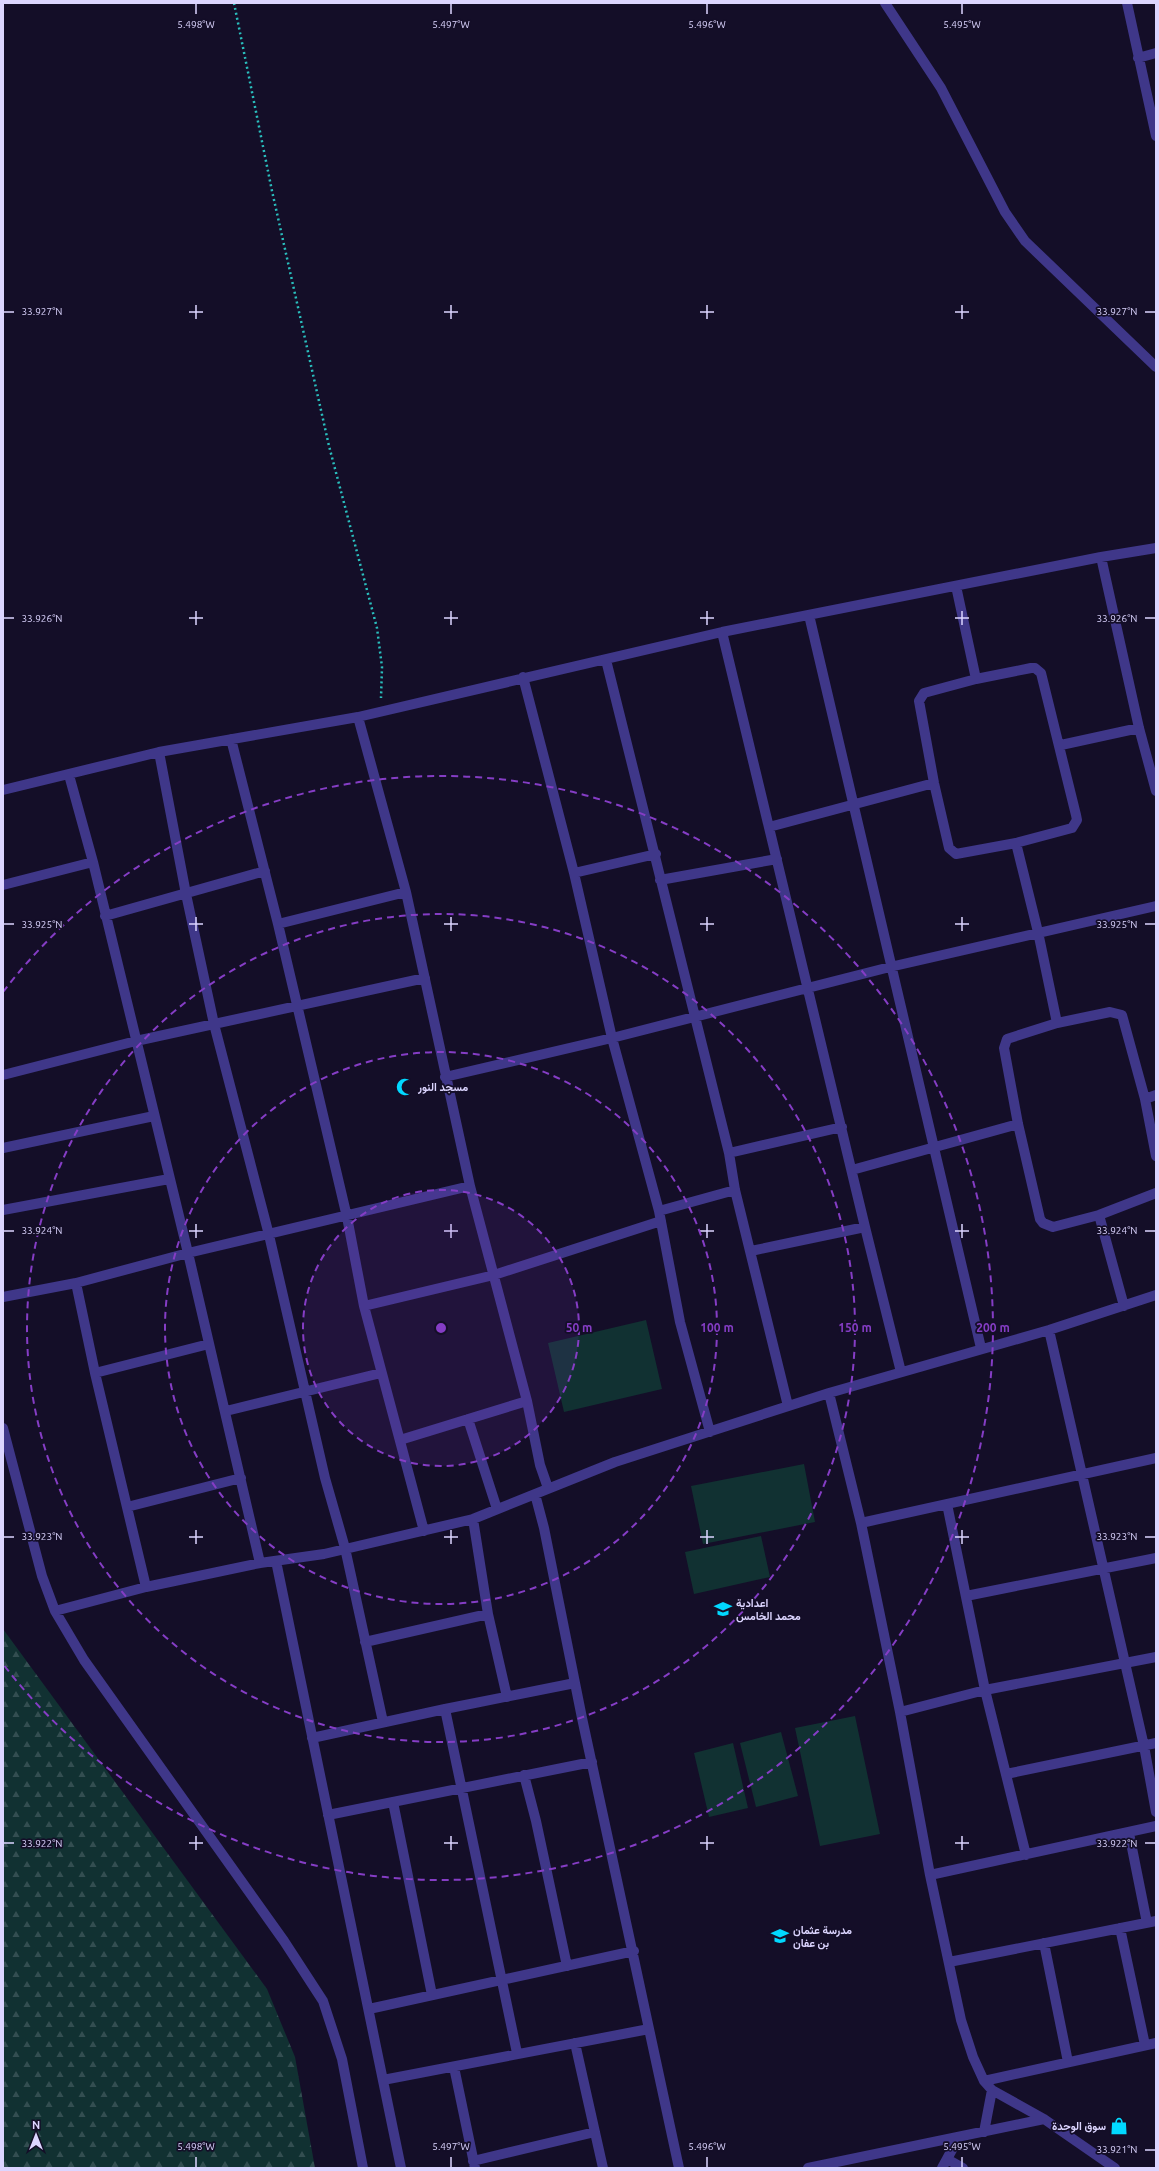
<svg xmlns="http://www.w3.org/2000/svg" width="1159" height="2171" viewBox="0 0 1159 2171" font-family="Ubuntu,Vazirmatn,sans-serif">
	<defs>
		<pattern id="forest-firs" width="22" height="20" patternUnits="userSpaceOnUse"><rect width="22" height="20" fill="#113132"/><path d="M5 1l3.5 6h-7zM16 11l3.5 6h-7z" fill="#334e51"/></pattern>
	</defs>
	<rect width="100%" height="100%" fill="#140e28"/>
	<!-- grass -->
	<path fill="#113132" d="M646,1320l16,69 -98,23 -16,-69z
		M804,1464l11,58 -112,22 -12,-58z
		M761,1536l9,41 -76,17 -9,-42z
		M855,1716l25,118 -60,12 -25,-118z
		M781,1732l17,64 -42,11 -16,-64z
		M733,1743l15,65 -39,9 -15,-64z"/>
	<!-- forest -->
	<path fill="url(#forest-firs)" d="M3,1629l264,360 28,68 20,111h-312z"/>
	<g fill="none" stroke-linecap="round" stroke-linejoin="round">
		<!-- path -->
		<path stroke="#2abebd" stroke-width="2.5" stroke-dasharray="2 3" stroke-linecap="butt" d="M234,3l38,188 57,255 48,182 5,39 -1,31"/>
		<!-- minor -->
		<path stroke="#3f3789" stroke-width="10" d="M885,3l56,85 64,124 20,29 131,126
			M1127,3l29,133
			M1138,58l18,-5
			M1101,557l38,171 17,63
			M956,586l20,93
			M809,615l172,733
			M722,632l143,595
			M606,660l123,493 6,37 53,216
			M1031,668h4l6,5 35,142 1,5 -5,8 -56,15 -60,11 -7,-6 -15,-65 -15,-82 5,-8 52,-14z
			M523,677l51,196 38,165 47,173 21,111 30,110
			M358,717l48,175 64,294 57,215 13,64 8,23
			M231,739l47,185 69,293 17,89 60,225
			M1061,745l78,-17
			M159,752l27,142 28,130 55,211 56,243 20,70 38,174
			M69,775l24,87 95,391 72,310
			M3,790l156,-38 199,-35 364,-85 379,-75 55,-9
			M769,827l165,-44
			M1016,843l22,89 19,91
			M574,873l82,-19
			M660,880l117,-21
			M3,885l90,-23
			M105,916l160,-45
			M278,924l128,-32
			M3,1075l133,-34 289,-63
			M445,1077l167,-39 278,-71 266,-61
			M1145,1099l11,-4
			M3,1148l151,-32
			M729,1153l113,-26
			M1156,1156l-11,-57 -23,-84 -12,-3 -53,11 -50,16 -3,9 14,76 22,95 3,4 10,4 46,-12 57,-22
			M852,1170l166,-46
			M3,1210l166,-31
			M659,1211l76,-21
			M1099,1215l25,91
			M751,1251l114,-24 36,145
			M76,1283l19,90 51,214
			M3,1297l73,-14 112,-30 282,-67
			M364,1306l130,-31 167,-54
			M1049,1330l95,416 12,66
			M95,1373l114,-29
			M829,1393l32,130 39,189 30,163 31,145 12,37 11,24 8,9 52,29 71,49
			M226,1411l155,-38
			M468,1419l29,90
			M3,1428l39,148 13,35 29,49 200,281 39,60 19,58 21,109
			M400,1440l127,-39
			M535,1494l9,34 38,190 97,450
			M947,1504l38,186 41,165
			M127,1507l114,-29
			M861,1523l295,-65
			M276,1561l125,607
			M966,1596l190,-38
			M55,1611l91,-24 114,-24 64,-9 149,-35 142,-57 214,-69 220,-63 107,-35
			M488,1614l19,83
			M365,1642l123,-28 -15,-95
			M900,1712l85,-22 171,-33
			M312,1738l133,-29
			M1006,1774l150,-31
			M524,1775l12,46 31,145
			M393,1802l39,193
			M328,1815l264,-53
			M1129,1833l18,90
			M930,1875l226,-49
			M1120,1928l25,117
			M1044,1943l24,119
			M949,1962l207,-41
			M369,2009l265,-58
			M575,2043l28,125
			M517,2053l-72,-344 130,-26
			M454,2067l21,101
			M383,2080l266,-51
			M984,2081l172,-38
			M984,2132l8,-42
			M947,2159l16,9
			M473,2161l122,-29
			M808,2168l236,-49
			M942,2168l17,-31"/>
	</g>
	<!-- ticks -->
	<path fill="none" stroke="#dcd5ff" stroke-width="1.5" d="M196,4v10M451,4v10M707,4v10M962,4v10M196,305v14M451,305v14M707,305v14M962,305v14M4,312h10M189,312h14M444,312h14M700,312h14M955,312h14M1145,312h10M196,611v14M451,611v14M707,611v14M962,611v14M4,618h10M189,618h14M444,618h14M700,618h14M955,618h14M1145,618h10M196,917v14M451,917v14M707,917v14M962,917v14M4,924h10M189,924h14M444,924h14M700,924h14M955,924h14M1145,924h10M196,1224v14M451,1224v14M707,1224v14M962,1224v14M4,1231h10M189,1231h14M444,1231h14M700,1231h14M955,1231h14M1145,1231h10M196,1530v14M451,1530v14M707,1530v14M962,1530v14M4,1537h10M189,1537h14M444,1537h14M700,1537h14M955,1537h14M1145,1537h10M196,1836v14M451,1836v14M707,1836v14M962,1836v14M4,1843h10M189,1843h14M444,1843h14M700,1843h14M955,1843h14M1145,1843h10M1145,2150h10M196,2157v10M451,2157v10M707,2157v10M962,2157v10"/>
	<!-- distance rings -->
	<circle cx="441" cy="1328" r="138" fill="#853dc5" fill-opacity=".12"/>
	<g fill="none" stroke="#853dc5" stroke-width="2" stroke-dasharray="7 5">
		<circle cx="441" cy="1328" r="138"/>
		<circle cx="441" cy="1328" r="276"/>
		<circle cx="441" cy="1328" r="414"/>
		<path d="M3 992A552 552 0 1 1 3 1664"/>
	</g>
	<!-- icons -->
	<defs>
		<g id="mosque-bare" transform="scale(1.38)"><path d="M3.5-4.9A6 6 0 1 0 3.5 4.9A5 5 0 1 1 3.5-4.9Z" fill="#01d8ff" stroke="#140e28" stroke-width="2.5" paint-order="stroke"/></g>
		<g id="school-bare" transform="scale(1.38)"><path d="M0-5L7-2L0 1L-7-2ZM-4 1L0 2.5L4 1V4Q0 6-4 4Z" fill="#01d8ff" stroke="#140e28" stroke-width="2.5" paint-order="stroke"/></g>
		<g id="shop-bare" transform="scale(1.38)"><path d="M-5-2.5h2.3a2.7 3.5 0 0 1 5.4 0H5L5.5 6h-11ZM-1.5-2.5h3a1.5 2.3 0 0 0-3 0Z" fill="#01d8ff" stroke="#140e28" stroke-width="2.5" paint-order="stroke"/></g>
	</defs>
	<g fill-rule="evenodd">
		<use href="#mosque-bare" x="405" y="1087"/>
		<use href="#school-bare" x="723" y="1609"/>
		<use href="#school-bare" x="780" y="1936"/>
		<use href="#shop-bare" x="1119" y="2126"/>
	</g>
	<g text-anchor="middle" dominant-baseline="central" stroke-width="3.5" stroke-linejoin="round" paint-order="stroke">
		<!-- poi labels -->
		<g font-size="11" font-weight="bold" fill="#dcd5ff" stroke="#140e28" text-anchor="start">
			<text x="418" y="1087">مسجد النور</text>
			<text x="736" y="1603">اعدادية<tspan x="736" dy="13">محمد الخامس</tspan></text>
			<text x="793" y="1930">مدرسة عثمان<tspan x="793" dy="13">بن عفان</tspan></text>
			<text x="1106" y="2126" text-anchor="end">سوق الوحدة</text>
		</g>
	</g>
	<g font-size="10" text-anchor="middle" fill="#dcd5ff" stroke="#140e28" stroke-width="3.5" stroke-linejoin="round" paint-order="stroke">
		<text x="196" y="28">5.498°W</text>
		<text x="451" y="28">5.497°W</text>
		<text x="707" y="28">5.496°W</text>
		<text x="962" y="28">5.495°W</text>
		<text x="42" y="315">33.927°N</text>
		<text x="1117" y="315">33.927°N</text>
		<text x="42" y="622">33.926°N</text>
		<text x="1117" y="622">33.926°N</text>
		<text x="42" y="928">33.925°N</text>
		<text x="1117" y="928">33.925°N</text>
		<text x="42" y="1234">33.924°N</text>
		<text x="1117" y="1234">33.924°N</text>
		<text x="42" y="1540">33.923°N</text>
		<text x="1117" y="1540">33.923°N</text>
		<text x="42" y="1847">33.922°N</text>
		<text x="1117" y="1847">33.922°N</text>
		<text x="196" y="2150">5.498°W</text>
		<text x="451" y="2150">5.497°W</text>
		<text x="707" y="2150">5.496°W</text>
		<text x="962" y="2150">5.495°W</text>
		<text x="1117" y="2153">33.921°N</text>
	</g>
	<circle cx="441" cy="1328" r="6" fill="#853dc5" stroke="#140e28" stroke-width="2"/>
	<g font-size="12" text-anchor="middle" font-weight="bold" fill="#853dc5" stroke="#140e28" stroke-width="3.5" stroke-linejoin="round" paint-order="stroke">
		<text x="579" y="1332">50 m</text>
		<text x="717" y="1332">100 m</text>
		<text x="855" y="1332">150 m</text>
		<text x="993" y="1332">200 m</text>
	</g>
	<!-- border -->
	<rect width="1159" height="2171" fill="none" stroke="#dcd5ff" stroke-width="8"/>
	<!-- north arrow -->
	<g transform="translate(36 2135)" stroke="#140e28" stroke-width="3" paint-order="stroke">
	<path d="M0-3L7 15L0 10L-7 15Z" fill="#dcd5ff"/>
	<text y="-6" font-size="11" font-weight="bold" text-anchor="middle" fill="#dcd5ff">N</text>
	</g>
</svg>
